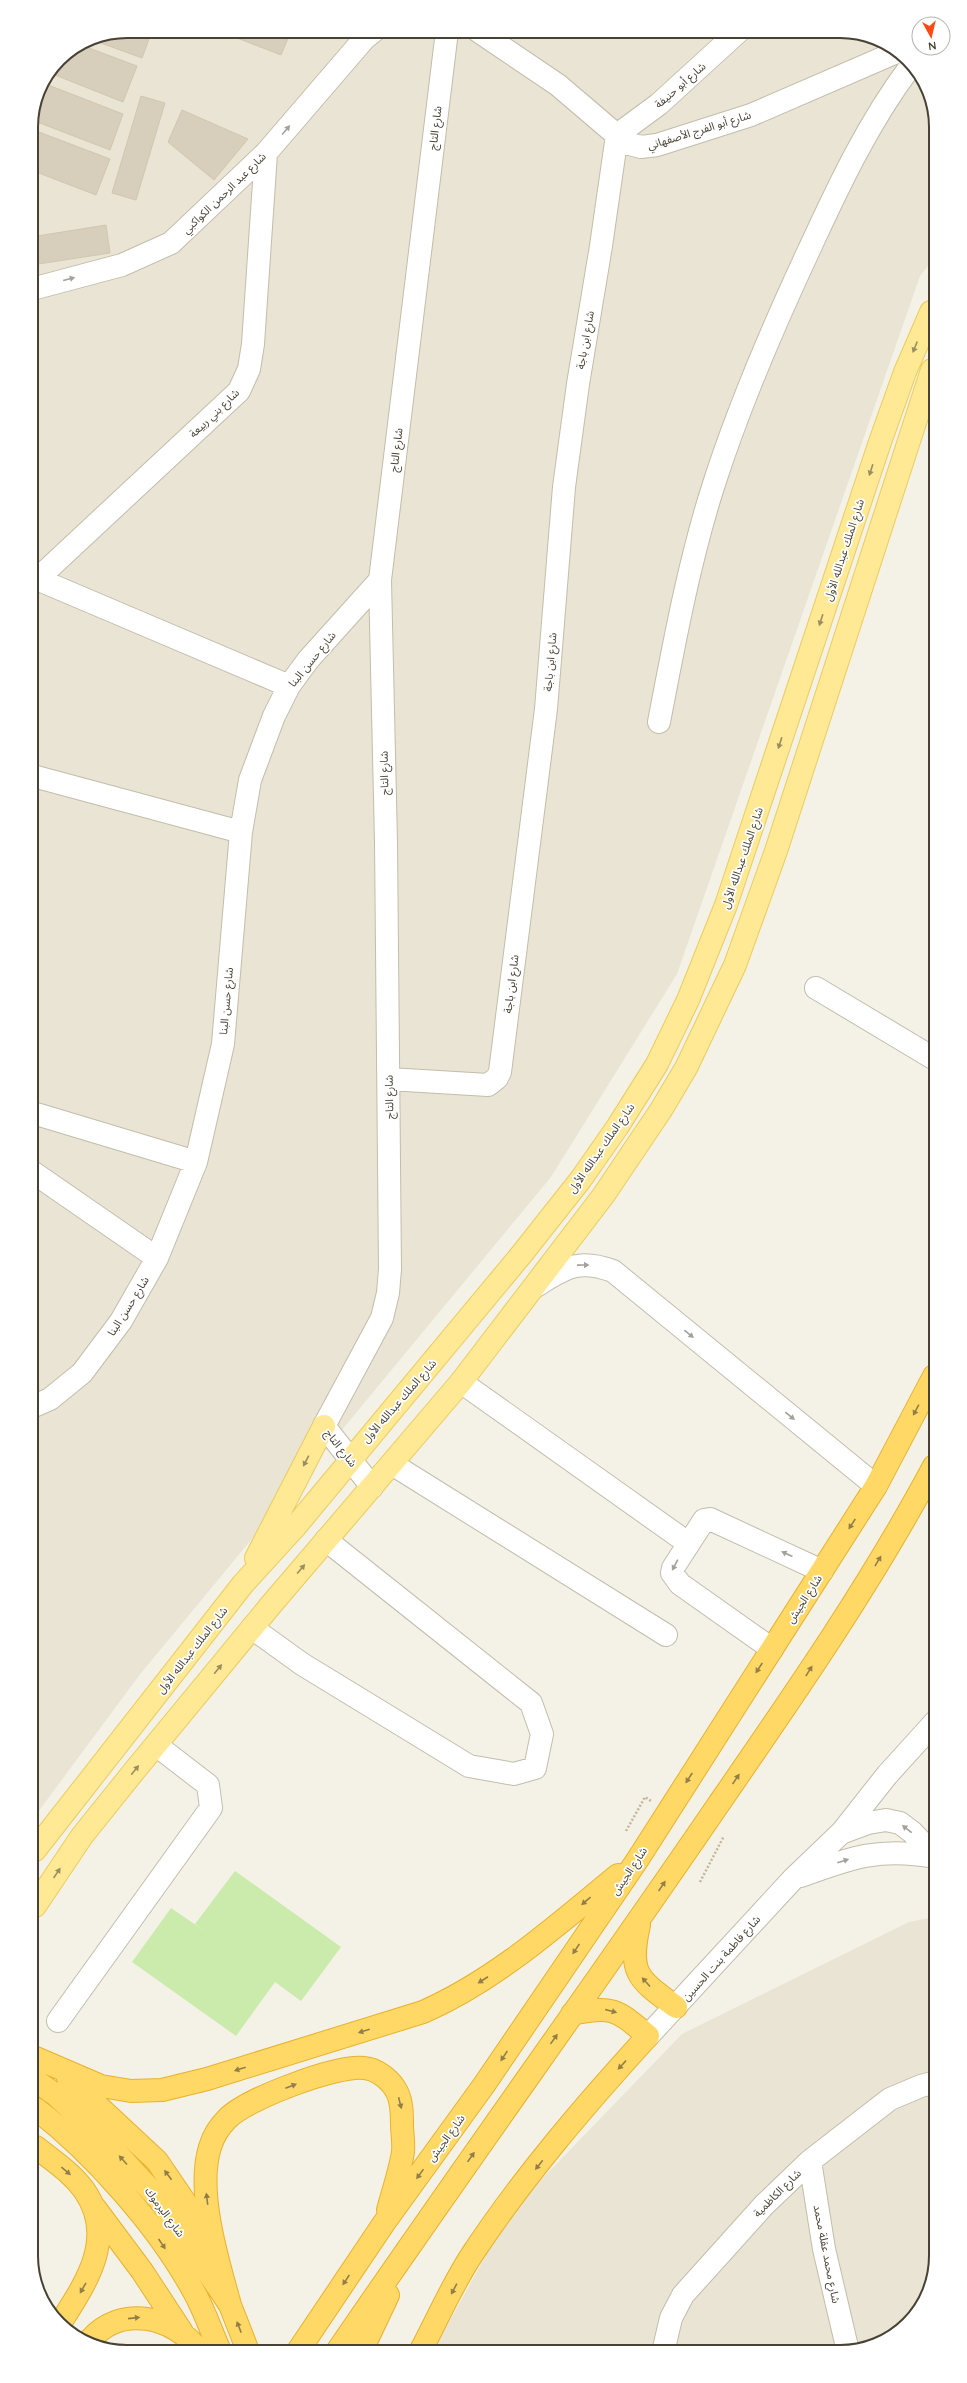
<svg xmlns="http://www.w3.org/2000/svg" width="967" height="2383" viewBox="0 0 967 2383" font-family="Quicksand,'Noto Sans Arabic',sans-serif">
	<rect width="100%" height="100%" fill="#f4f1e6"/>
	<!-- residential -->
	<path fill="#e9e4d4" d="M127,31h719l53,20 32,45v166l-11,14 -243,698 -126,203 -410,496 -106,143 -4,-1695 7,-31 21,-31 32,-21z
		M935,1917l1,339 -5,31 -15,27 -45,33 -437,3 75,-137 173,-179 227,-112z"/>
	<!-- green -->
	<path fill="#caebac" d="M235,1871l106,76 -40,54 -26,-19 -39,54 -104,-74 39,-54 35,24 -11,-8z"/>
	<!-- building -->
	<path fill="#d7cebb" stroke="#d2c7ad" d="M127,31h25l-10,27 -52,-19z
		M219,31h72l-10,24z
		M81,45l56,21 -14,36 -73,-29 9,-14z
		M43,83l80,31 -13,36 -78,-30 6,-30z
		M141,96l24,7 -29,97 -24,-7z
		M182,110l66,29 -34,41 -46,-38z
		M31,129l79,30 -14,36 -65,-25z
		M106,225l4,28 -78,12 -1,-28z"/>
	<g fill="none" stroke-linecap="round" stroke-linejoin="round">
		<!-- minor casing -->
		<g stroke="#c3bdab" stroke-width="24">
			<path id="minor" d="M478,31l80,54 68,58 15,4 16,-2 94,-30 148,-64
				M617,135l42,-31 80,-73
				M32,289l90,-24 49,-22 95,-90 98,-114 10,-8
				M37,579l252,107
				M32,584l207,-193 10,-22 4,-25 13,-191
				M659,722c15,-78 30,-160 54,-235 26,-82 60,-160 96,-237 29,-63 59,-127 101,-183
				M33,776l208,56
				M816,988l117,70
				M389,1079l99,6 9,-7 3,-6 46,-363 18,-222 14,-103 23,-138 16,-111
				M33,1113l163,49
				M34,1173l123,85
				M536,1286c29,-18 42,-28 77,-15l263,215
				M461,1382l217,154
				M34,1406l16,-7 32,-26 39,-52 36,-63 39,-96 27,-118 18,-212 9,-52 24,-64 15,-30 19,-26 72,-80
				M392,1464l274,171
				M372,1487l-48,-61 58,-108 6,-25 2,-24 -4,-427 -6,-262 67,-549
				M252,1628l50,36 167,102 45,8 21,-6 7,-34 -11,-31 -205,-163
				M772,1649l-92,-65 -8,-11 1,-5 31,-48 6,-1 112,52
				M842,1832l45,-57 48,-53
				M801,1876c51,-19 80,-29 134,-19
				M58,2021l153,-213 -3,-23 -52,-40
				M648,2036l145,-157 48,-46 27,-10 18,-3 14,3 12,9 23,24
				M810,2161l14,88 23,98
				M664,2348l7,-30 12,-23 81,-90 46,-44 80,-62 31,-13 15,-4"/>
		</g>
		<!-- major casing -->
		<g stroke="#eccc5d" stroke-width="24">
			<path id="major" d="M256,1558l68,-132
				M35,1850l208,-266 52,-57 226,-272 60,-76 37,-53 39,-62 31,-64 38,-95 154,-463 25,-70 26,-60
				M35,1906l47,-70 53,-66 135,-164 191,-224 142,-186 58,-86 25,-42 49,-103 41,-114 156,-481"/>
		</g>
		<!-- highway casing -->
		<g stroke="#e8b22d" stroke-width="24">
			<path id="highway" d="M639,1925c-11,49 -1,54 37,82
				M36,2058l65,28 30,5 31,-1 45,-11 216,-67c73,-32 134,-87 195,-137
				M68,2078l89,83 53,78
				M36,2081l20,14 53,50 50,54 71,106 18,46
				M36,2109c57,44 122,117 157,181 11,19 18,41 27,61
				M36,2147c16,13 35,25 48,43 33,47 3,91 -23,132
				M95,2208l47,63 40,61
				M230,2305c-12,-44 -34,-113 -20,-158 3,-10 9,-20 17,-28 19,-20 109,-54 137,-51 13,1 27,12 33,24 5,10 5,22 5,32 0,9 2,19 1,28 -3,19 -10,39 -15,58
				M90,2340c31,-36 84,-24 109,11
				M338,2350c125,-183 255,-362 380,-545 76,-110 153,-221 216,-339
				M362,2350l26,-55
				M421,2350c17,-32 32,-67 52,-97 51,-77 113,-149 175,-217 -31,-26 -35,-31 -76,-22
				M298,2351l86,-128 100,-138 154,-226 238,-373 58,-110"/>
		</g>
		<!-- path -->
		<path stroke="#c3b798" stroke-width="2.5" stroke-dasharray="2 2" stroke-linecap="butt" d="M626,1831l19,-34 6,4
			M700,1882l24,-46"/>
		<!-- minor -->
		<use href="#minor" stroke="#fff" stroke-width="22"/>
		<!-- major -->
		<use href="#major" stroke="#ffe994" stroke-width="22"/>
		<!-- highway -->
		<use href="#highway" stroke="#ffd866" stroke-width="22"/>
	</g>
	<!-- one-way arrows -->
	<defs><path id="oneway-solid" d="M-6-.8H1V-3.2L6.5 0L1 3.2V.8H-6Z"/></defs>
	<g fill="#a4a09a">
		<use href="#oneway-solid" transform="translate(286 130) rotate(-50)"/>
		<use href="#oneway-solid" transform="translate(69 279) rotate(-15)"/>
		<use href="#oneway-solid" transform="translate(583 1265) rotate(-1)"/>
		<use href="#oneway-solid" transform="translate(689 1334) rotate(39)"/>
		<use href="#oneway-solid" transform="translate(790 1416) rotate(39)"/>
		<use href="#oneway-solid" transform="translate(787 1554) rotate(-155)"/>
		<use href="#oneway-solid" transform="translate(675 1565) rotate(118)"/>
		<use href="#oneway-solid" transform="translate(907 1829) rotate(-142)"/>
		<use href="#oneway-solid" transform="translate(843 1861) rotate(-18)"/>
	</g>
	<g fill="#9a8d60">
		<use href="#oneway-solid" transform="translate(915 347) rotate(112)"/>
		<use href="#oneway-solid" transform="translate(871 470) rotate(108)"/>
		<use href="#oneway-solid" transform="translate(821 620) rotate(108)"/>
		<use href="#oneway-solid" transform="translate(780 743) rotate(108)"/>
		<use href="#oneway-solid" transform="translate(306 1461) rotate(117)"/>
		<use href="#oneway-solid" transform="translate(301 1569) rotate(-50)"/>
		<use href="#oneway-solid" transform="translate(218 1669) rotate(-51)"/>
		<use href="#oneway-solid" transform="translate(135 1770) rotate(-51)"/>
		<use href="#oneway-solid" transform="translate(57 1873) rotate(-56)"/>
	</g>
	<g fill="#917e49">
		<use href="#oneway-solid" transform="translate(916 1410) rotate(118)"/>
		<use href="#oneway-solid" transform="translate(852 1524) rotate(123)"/>
		<use href="#oneway-solid" transform="translate(878 1561) rotate(-59)"/>
		<use href="#oneway-solid" transform="translate(759 1668) rotate(123)"/>
		<use href="#oneway-solid" transform="translate(809 1671) rotate(-58)"/>
		<use href="#oneway-solid" transform="translate(689 1778) rotate(123)"/>
		<use href="#oneway-solid" transform="translate(736 1779) rotate(-56)"/>
		<use href="#oneway-solid" transform="translate(662 1886) rotate(-56)"/>
		<use href="#oneway-solid" transform="translate(586 1901) rotate(140)"/>
		<use href="#oneway-solid" transform="translate(576 1949) rotate(124)"/>
		<use href="#oneway-solid" transform="translate(483 1980) rotate(147)"/>
		<use href="#oneway-solid" transform="translate(646 1982) rotate(-132)"/>
		<use href="#oneway-solid" transform="translate(611 2011) rotate(15)"/>
		<use href="#oneway-solid" transform="translate(364 2031) rotate(163)"/>
		<use href="#oneway-solid" transform="translate(554 2039) rotate(-55)"/>
		<use href="#oneway-solid" transform="translate(504 2056) rotate(124)"/>
		<use href="#oneway-solid" transform="translate(622 2065) rotate(133)"/>
		<use href="#oneway-solid" transform="translate(240 2069) rotate(163)"/>
		<use href="#oneway-solid" transform="translate(291 2086) rotate(-21)"/>
		<use href="#oneway-solid" transform="translate(400 2103) rotate(76)"/>
		<use href="#oneway-solid" transform="translate(471 2157) rotate(-55)"/>
		<use href="#oneway-solid" transform="translate(123 2160) rotate(-132)"/>
		<use href="#oneway-solid" transform="translate(539 2165) rotate(128)"/>
		<use href="#oneway-solid" transform="translate(66 2171) rotate(40)"/>
		<use href="#oneway-solid" transform="translate(420 2174) rotate(126)"/>
		<use href="#oneway-solid" transform="translate(168 2175) rotate(-127)"/>
		<use href="#oneway-solid" transform="translate(207 2199) rotate(-97)"/>
		<use href="#oneway-solid" transform="translate(162 2244) rotate(56)"/>
		<use href="#oneway-solid" transform="translate(346 2280) rotate(124)"/>
		<use href="#oneway-solid" transform="translate(83 2288) rotate(120)"/>
		<use href="#oneway-solid" transform="translate(454 2289) rotate(118)"/>
		<use href="#oneway-solid" transform="translate(134 2318) rotate(-6)"/>
		<use href="#oneway-solid" transform="translate(239 2327) rotate(-111)"/>
	</g>
	<g text-anchor="middle" dominant-baseline="central" stroke-width="3.5" stroke-linejoin="round" paint-order="stroke">
		<!-- street labels -->
		<g font-size="11" fill="#484235" stroke="#fff">
			<text transform="translate(680 85) rotate(-41)">شارع أبو حنيفة</text>
			<text transform="translate(435 128) rotate(-83)">شارع التاج</text>
			<text transform="translate(699 130) rotate(-17)">شارع أبو الفرج الأصفهاني</text>
			<text transform="translate(224 193) rotate(-44)">شارع عبد الرحمن الكواكبي</text>
			<text transform="translate(585 340) rotate(-80)">شارع ابن باجة</text>
			<text transform="translate(214 413) rotate(-44)">شارع بني ربيعة</text>
			<text transform="translate(396 450) rotate(-83)">شارع التاج</text>
			<text transform="translate(844 550) rotate(-72)">شارع الملك عبدالله الأول</text>
			<text transform="translate(312 659) rotate(-51)">شارع حسن البنا</text>
			<text transform="translate(550 662) rotate(-85)">شارع ابن باجة</text>
			<text transform="translate(384 773) rotate(-91)">شارع التاج</text>
			<text transform="translate(742 858) rotate(-71)">شارع الملك عبدالله الأول</text>
			<text transform="translate(511 984) rotate(-83)">شارع ابن باجة</text>
			<text transform="translate(226 1001) rotate(-85)">شارع حسن البنا</text>
			<text transform="translate(389 1097) rotate(-91)">شارع التاج</text>
			<text transform="translate(601 1148) rotate(-55)">شارع الملك عبدالله الأول</text>
			<text transform="translate(128 1306) rotate(-58)">شارع حسن البنا</text>
			<text transform="translate(399 1401) rotate(-49)">شارع الملك عبدالله الأول</text>
			<text transform="translate(341 1448) rotate(52)">شارع التاج</text>
			<text transform="translate(804 1599) rotate(-57)">شارع الجيش</text>
			<text transform="translate(192 1650) rotate(-52)">شارع الملك عبدالله الأول</text>
			<text transform="translate(629 1871) rotate(-56)">شارع الجيش</text>
			<text transform="translate(721 1958) rotate(-48)">شارع فاطمة بنت الحسين</text>
			<text transform="translate(446 2138) rotate(-54)">شارع الجيش</text>
			<text transform="translate(777 2193) rotate(-45)">شارع الكاظمية</text>
			<text transform="translate(165 2212) rotate(54)">شارع اليرموك</text>
			<text transform="translate(827 2254) rotate(79)">شارع محمد عقلة محمد</text>
		</g>
	</g>
	<!-- crop -->
	<path d="M0 0H967V2383H0ZM127 38H840A89 89 0 0 1 929 127V2256A89 89 0 0 1 840 2345H127A89 89 0 0 1 38 2256V127A89 89 0 0 1 127 38Z" fill="#fff" fill-rule="evenodd"/>
	<path fill="none" stroke="#484235" stroke-width="2" d="M127 38H840A89 89 0 0 1 929 127V2256A89 89 0 0 1 840 2345H127A89 89 0 0 1 38 2256V127A89 89 0 0 1 127 38Z"/>
	<!-- north arrow -->
	<g transform="translate(931 36) rotate(172)"><circle r="19" fill="#ffffff" stroke="#b6b3ae"/>
	<path d="M0-3L7 15L0 10L-7 15Z" fill="#ff4912"/>
	<text y="-6" font-size="11" font-weight="bold" text-anchor="middle" fill="#484235">N</text>
	</g>
</svg>
